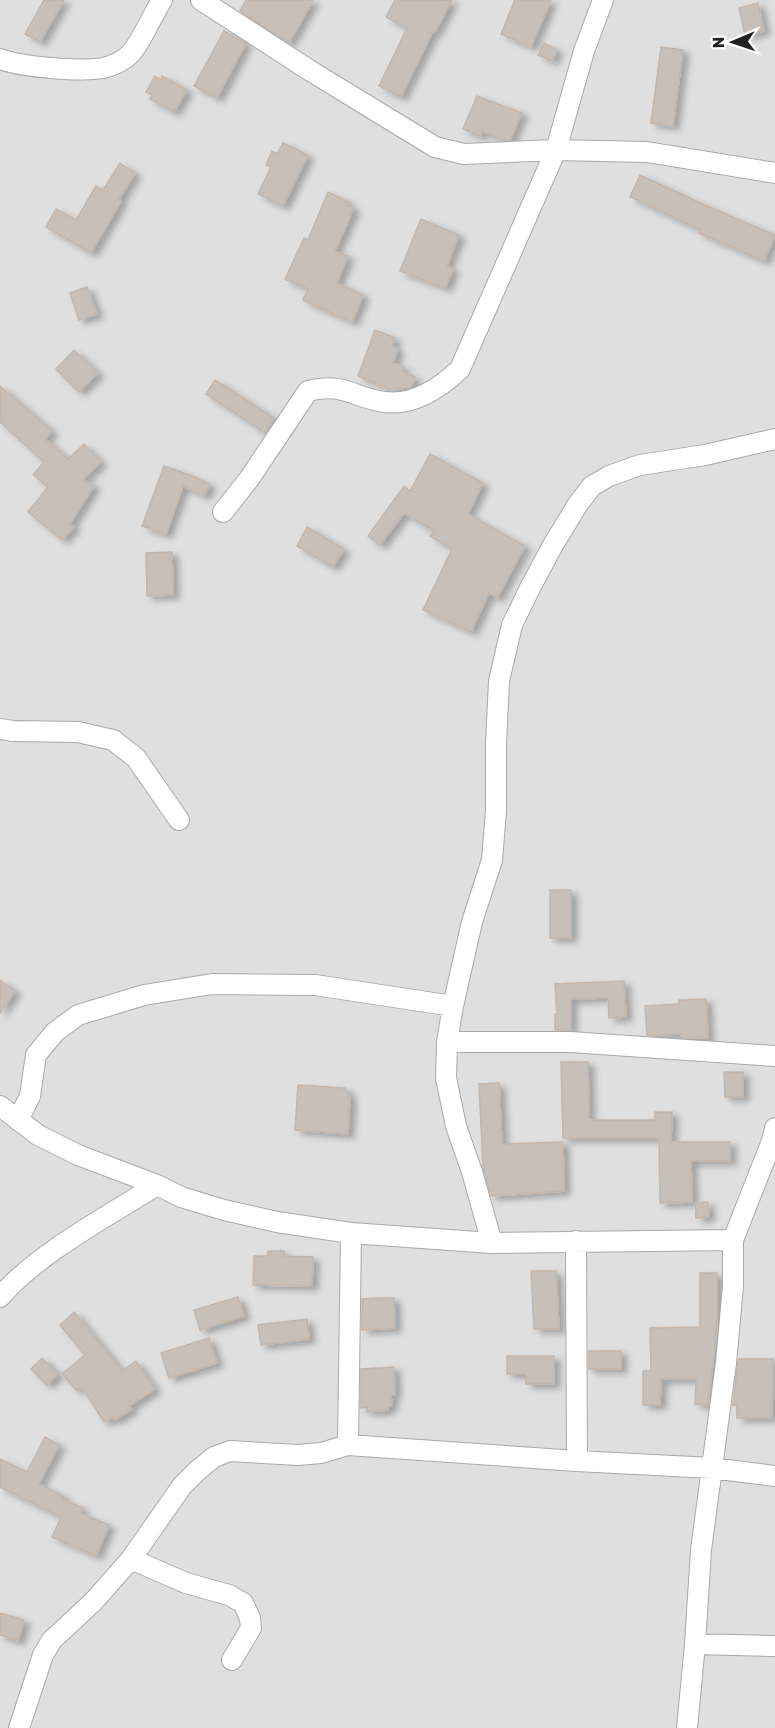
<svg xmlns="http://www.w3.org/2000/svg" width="775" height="1728" viewBox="0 0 775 1728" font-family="Rubik,sans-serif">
	<defs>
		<filter id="shadow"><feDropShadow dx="6" dy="4" stdDeviation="3" flood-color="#0004"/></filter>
	</defs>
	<rect width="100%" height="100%" fill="#f2efe9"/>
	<!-- residential -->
	<path fill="#e0dfdf" d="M0,0h775v1728h-775z"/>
	<!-- building -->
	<path fill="#c7bfb8" stroke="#c4b6ab" stroke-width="1.5" filter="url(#shadow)" d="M44,0h20l-24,42 -15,-8z
		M246,0h67l-24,43 -49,-32z
		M395,0h57l-17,32 -2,-1 -32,66 -22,-11 28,-58 -21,-11z
		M515,0h36l-20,47 -30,-13z
		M758,3l6,28 -19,4 -6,-27z
		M224,31l22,12 -29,55 -23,-12z
		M544,43l13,7 -5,11 -14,-6z
		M661,47l22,3 -10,76 -22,-3z
		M155,76l6,4 1,-4 25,14 -13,22 -24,-13 2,-4 -6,-3z
		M477,96l45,17 -12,27h-7l-21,-9 -2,5 -17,-7z
		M283,143l25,12 -25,51 -25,-12 13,-27 -5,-2 6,-14 5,3z
		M120,163l15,10 -16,26 2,2 -30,52 -45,-26 10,-18 20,11 20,-34 7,4z
		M640,175l67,31 68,29 -11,26 -65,-28 1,-3 -70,-33z
		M328,192l21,10 -2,4 7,2 -19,43 13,5 -11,27 26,12 -11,27 -49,-22 5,-11 -23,-10 19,-41 4,2z
		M421,219l38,16 -12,31 6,3 -8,19 -45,-17z
		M87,287l10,27 -18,6 -9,-27z
		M375,330l20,8 -3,8 6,3 -5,14 11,4 -2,5 13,5 -4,10 -19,3 -34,-14z
		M74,350l24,23 -19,19 -23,-23z
		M215,380l59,38 -9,15 -59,-39z
		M0,386l52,45 -7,8 23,20 16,-15 17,18 -18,17 11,7 -24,38 4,3 -12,13 -34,-28 20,-25 -15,-12 11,-13 -44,-40z
		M430,454l53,29 -15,31 57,32 -28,52 -8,-5 -18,39 -48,-22 29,-61 -22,-13 4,-5 -30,-18 -24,32 -12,-9 36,-50 6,5z
		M164,466l26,9 20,9 -6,12 -21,-10 -17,48 -24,-8z
		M307,527l37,22 -11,18 -36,-21z
		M172,552l1,43 -26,1 -1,-43z
		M550,890h21v48h-21z
		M0,980l15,11 -15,22z
		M624,981l2,36 -17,1 -1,-20 -37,1v31h-16v-16h2l-2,-30z
		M706,999l2,39h-27v-4l-34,1 -2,-29 34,-2v-4z
		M561,1062h27l1,58h66v-8h17l-1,30h59v19h-39l1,41 -32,1 -1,-65h-96z
		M724,1072h19v25h-18z
		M499,1083l3,61 61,-2 1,49 -73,5 -8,-29 -4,-83z
		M298,1085l47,3 5,10 -2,36 -53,-4z
		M708,1202l1,15 -13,1 -1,-15z
		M268,1251h16v5l29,1 -1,29 -59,-1 1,-29h13z
		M531,1271h25l3,58h-25z
		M700,1273h17v54l-9,78 -13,-1 1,-25h-35l-1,26h-17v-34h8l-1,-43 50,-1z
		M238,1297l6,19 -44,14 -6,-20z
		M379,1298h15l1,30 -33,2v-31z
		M74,1312l48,59 14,-10 19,28 -26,17 3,3 -17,11 -2,-3 -9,5 -22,-35 -5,4 -15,-17 23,-19 -25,-30z
		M307,1319l2,20 -48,6 -3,-20z
		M209,1338l8,25 -48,15 -8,-25z
		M589,1351h32v18h-32z
		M507,1356h47v28h-28v-10h-19z
		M42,1358l16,16 -11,11 -16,-16z
		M738,1359h35l-1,59h-35v-13h-4z
		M394,1367l1,28h-4l1,11h-4v4l-21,2v-5l-6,1v-39z
		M45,1437l14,8 -20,39 25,12 -2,3 21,9 -3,5 29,12 -13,31 -44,-19 9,-20 -61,-30v-28l27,13z
		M0,1613l24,7 -6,21 -18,-6z"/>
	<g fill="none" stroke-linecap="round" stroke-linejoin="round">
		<!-- street casing -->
		<g stroke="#a9a9a9" stroke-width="22">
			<path id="street" d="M201,0l108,70 126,77 29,7 92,-4 91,2 128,21
				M0,59c21,8 81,13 103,9 9,-2 17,-5 25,-12 11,-9 25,-42 34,-56
				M223,512l26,-33 59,-88c38,-9 45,7 77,11 29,4 55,-14 75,-33l96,-219 28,-99 19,-51
				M0,729l13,2 65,1 35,8 23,18 43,62
				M447,1042h123l205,14
				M0,1106l38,29 40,20 79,30 24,12 43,13 53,12 74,11 141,10 241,-3
				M18,1120l12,-24 6,-41 19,-23 23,-17 66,-20 68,-11 103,1 138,21
				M576,1241l1,220
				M492,1243l-20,-71 -16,-46 -10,-48 1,-36 6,-36 19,-84 20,-62 4,-49v-68l3,-62 13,-56 19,-39 22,-41 25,-41 14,-18 17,-10 31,-11 65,-10 70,-16
				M0,1297c38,-44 108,-81 157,-112
				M348,1445l3,-212
				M131,1559l55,24 43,12 14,8 7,15 1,10 -19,32
				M695,1644l80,2
				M19,1728l24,-73 9,-15 41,-38 38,-43 51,-73 15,-15 17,-14 16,-6 68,4 23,-2 27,-8 229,16 135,7 63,8
				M687,1728l8,-84 6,-94 25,-187 7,-77v-46l39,-99 3,-13"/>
		</g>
		<!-- street -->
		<use href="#street" stroke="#fff" stroke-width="20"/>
	</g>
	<!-- north arrow -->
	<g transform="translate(733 42) rotate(268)" stroke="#ffffff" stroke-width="4.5" paint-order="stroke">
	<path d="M0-4.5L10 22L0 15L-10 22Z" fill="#222222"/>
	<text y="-9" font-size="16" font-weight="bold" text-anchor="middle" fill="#222222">N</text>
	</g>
</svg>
